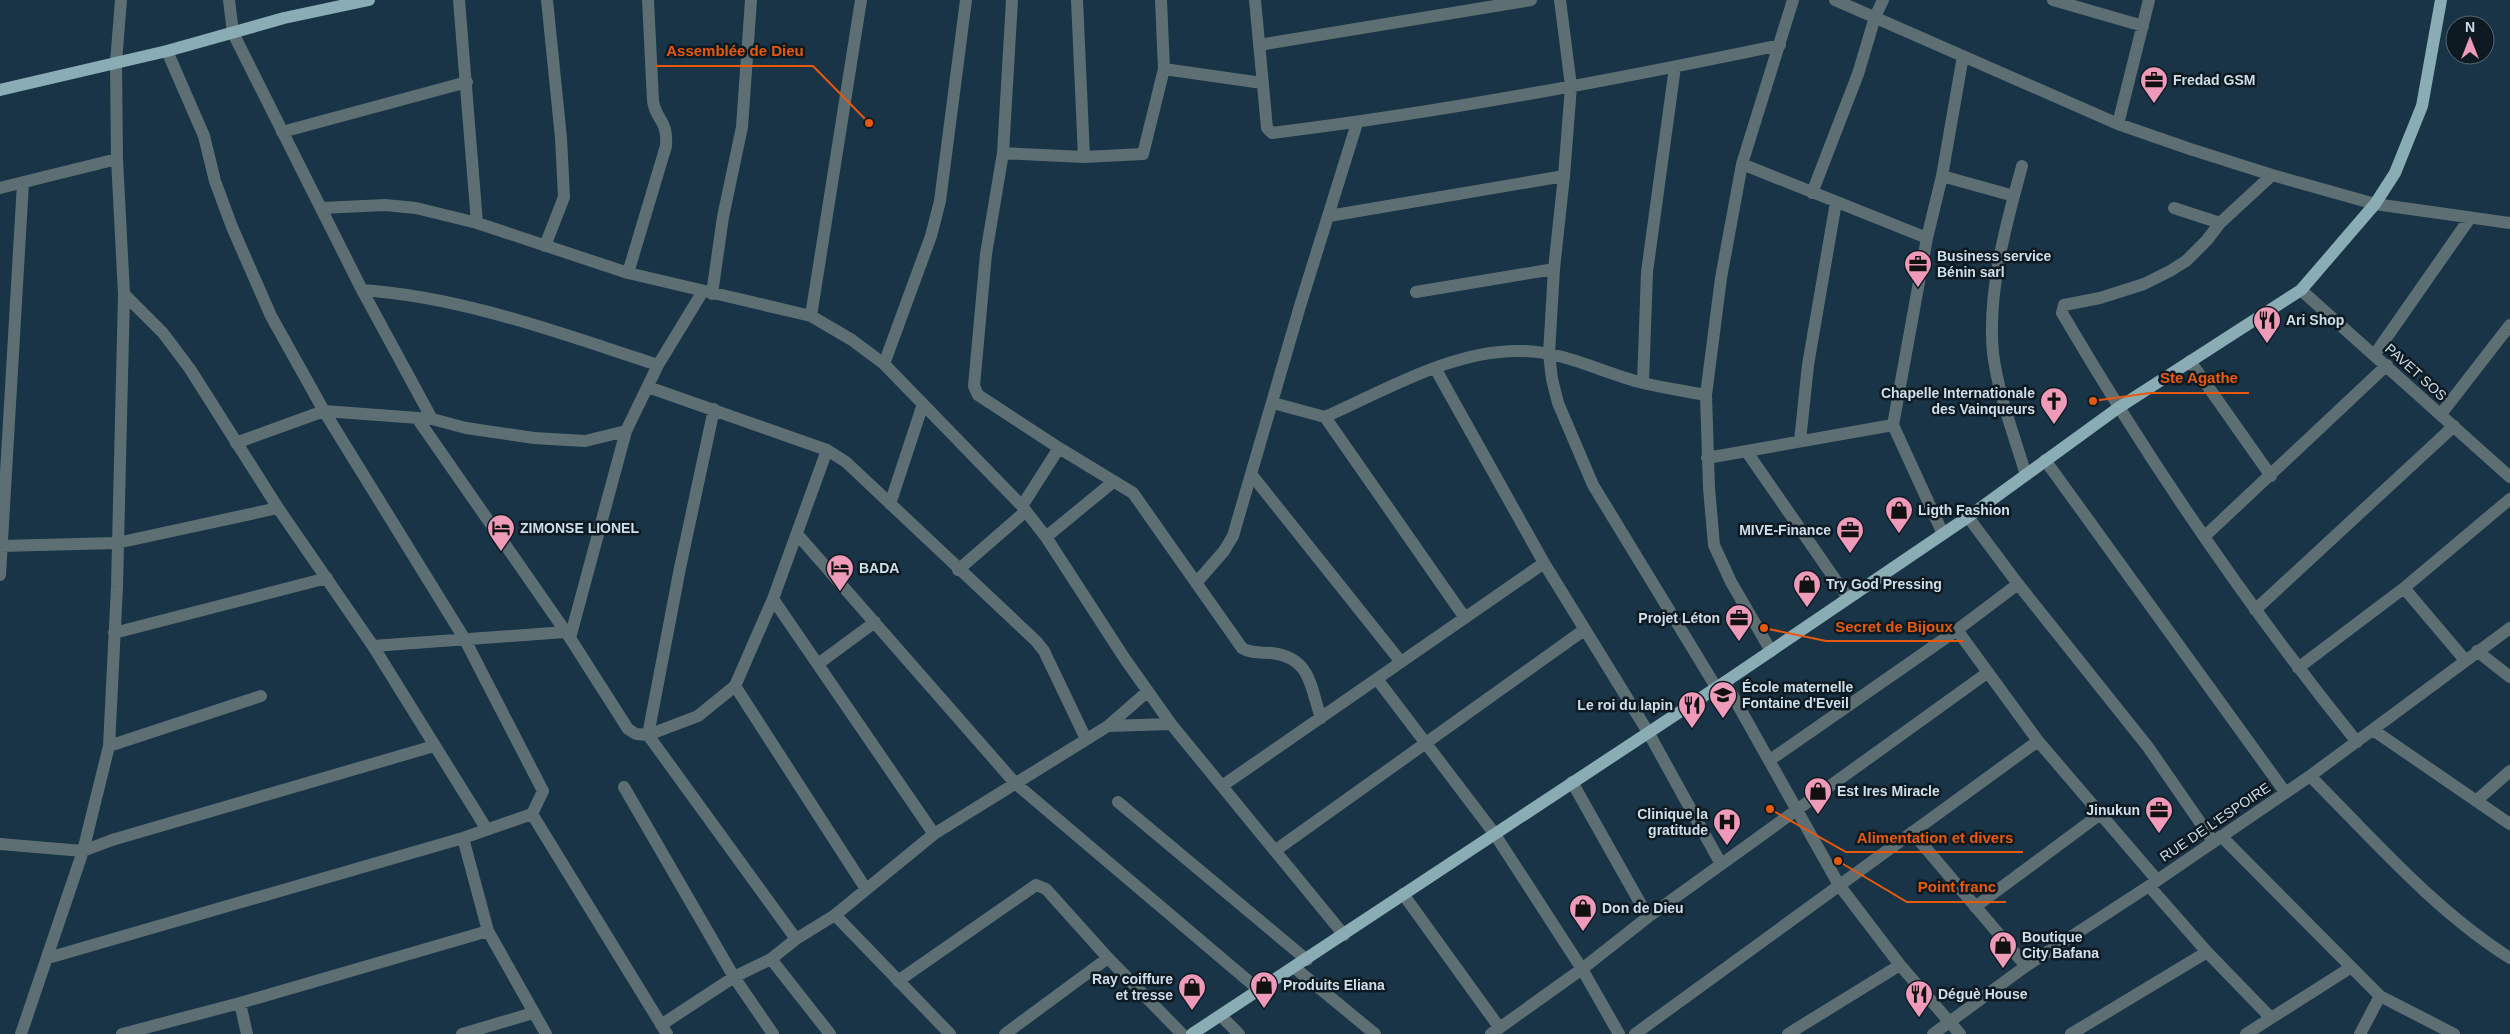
<svg xmlns="http://www.w3.org/2000/svg" width="2510" height="1034" viewBox="0 0 2510 1034" font-family="Arial,sans-serif">
	<rect width="100%" height="100%" fill="#183446"/>
	<g fill="none" stroke-linecap="round" stroke-linejoin="round">
		<!-- minor -->
		<path stroke="#5e6f73" stroke-width="12" d="M229,0l4,33 129,257 70,129
			M459,0l18,223
			M1012,0l-9,153 -17,101 -12,132 4,9 81,53 74,45 109,155c9,6 20,4 30,5 39,5 38,33 49,65
			M1077,0l7,157
			M1255,0l12,128 5,5c171,-21 340,-53 508,-88
			M1560,0l11,86 -7,90 -10,93 -5,85 3,25 6,24 35,82 123,202
			M1835,0l283,124 72,25 82,26 103,29 135,19
			M2053,0l90,26
			M1259,45l272,-45
			M1164,69l98,14
			M2118,124l31,-124
			M282,132l185,-50
			M1003,153l81,4 59,-3 21,-85 -3,-69
			M1742,164l185,74
			M2022,166c-16,58 -35,127 -29,187 5,41 21,82 33,122
			M2272,175l-52,48 -13,17 -21,21 -16,10 -26,13 -44,14 -36,7 -2,8c88,150 186,294 295,429
			M1942,176l72,20
			M0,188l117,-29
			M1812,193l46,-119 17,-57 8,-17
			M322,208l63,-3 31,3 61,15 151,50 183,43 41,24 32,24 138,142 24,31 79,122 46,65 173,211
			M2174,208l46,15
			M1329,216l235,-40
			M545,246l19,-49 -3,-59 -14,-138
			M628,273l38,-127c2,-27 -10,-25 -13,-45l-5,-101
			M362,290c102,7 200,44 296,75
			M2301,290l209,187
			M1416,292l138,-23
			M124,294l39,39 27,36 88,139 95,138 113,182
			M712,294l11,-77 19,-90 9,-127
			M811,316l50,-316
			M2375,354l95,-136
			M2190,361l81,115
			M884,364l47,-128 9,-35 26,-201
			M1435,368l109,195 104,169 73,132
			M1643,383l4,-111 28,-205
			M648,387l179,63 19,12 190,179 8,10 42,88
			M1273,403l52,14 140,201
			M2441,414l69,-89
			M1325,417c61,-27 129,-68 197,-66 41,0 81,22 121,32 21,5 42,8 63,12
			M417,418l153,220 58,91 8,5 12,1 148,204
			M1800,441l8,-76 28,-163
			M236,443l88,-32 108,8 34,9 68,10 51,3 41,-10
			M1747,452l101,146
			M1707,458l186,-33
			M2045,460l240,332
			M1251,474l150,188
			M890,504l33,-100
			M1022,506l37,-58
			M1968,517l50,67 130,163 65,94
			M797,534l218,249 244,207
			M1943,534l-50,-109 34,-187 15,-62 21,-120
			M2205,536l182,-171
			M1046,537l67,-55
			M0,546l117,-3 161,-35
			M958,570l68,-59
			M0,575l23,-392
			M1196,583l28,-32 9,-15 67,-230 57,-183
			M2404,588l61,72
			M773,599l161,235
			M2255,610l199,-184
			M1957,630l81,111 119,139
			M114,633l213,-55
			M570,638l56,-207 32,-66 45,-74
			M373,646l192,-14
			M1771,651l-40,-69 -17,-37 -5,-57 -3,-93 15,-117 21,-114 51,-164
			M2477,651l33,26
			M818,664l57,-42
			M2298,668l106,-80 106,-89
			M1377,679l117,154 88,136 37,65
			M1725,682l114,203 61,80 60,69
			M735,686l131,203
			M1108,726l63,-2
			M2373,730l137,94
			M648,735l50,-19 37,-30 38,-87 54,-149
			M648,735l32,-167 34,-159
			M109,746l152,-50
			M1770,760l187,-130 61,-46
			M2310,776c63,63 124,134 200,182
			M1572,782l76,135
			M1222,786l322,-223
			M624,787l110,190 39,57
			M2476,801l34,-30
			M1118,802l189,158
			M532,814l135,220
			M1912,832l114,134
			M2221,836l159,160 74,38
			M463,838l25,93 58,103
			M0,844l83,7 29,-11 322,-94
			M1276,850l308,-220
			M2149,886l58,66 64,66
			M1403,894l96,133
			M1975,907l124,-92
			M835,915l115,119
			M48,958l415,-120 69,-24 11,-23 -79,-153 -140,-227 -53,-95 -39,-89 -17,-46 -11,-45 -37,-85
			M771,959l59,75
			M1295,968l80,66
			M898,981l138,-96 10,4 62,69 74,76
			M240,1003l7,31
			M1221,1016l18,18
			M661,1025l73,-48 37,-18 25,-20 39,-24 99,-81 174,-108 39,-34
			M21,1034l62,-183 26,-105 8,-159 7,-293 -7,-135 -1,-97 5,-62
			M122,1034l118,-31 248,-72
			M462,1034l71,-21
			M1005,1034l103,-76
			M1491,1034l91,-65 66,-52 339,-244
			M1635,1034l403,-293
			M1788,1034l112,-69
			M1933,1034l93,-68 123,-80 161,-110 200,-148
			M2071,1034l136,-82
			M2246,1034l104,-66
			M2360,1034l20,-38"/>
		<!-- major -->
		<path stroke="#8aacb4" stroke-width="12" d="M0,90l167,-39 117,-33 85,-18
			M1192,1034l533,-352 243,-165 150,-109 183,-118 74,-86 20,-31 27,-67 19,-106"/>
	</g>
	<!-- icons -->
	<defs>
		<g id="office-pin" transform="scale(1.4375)"><path d="M0 17L-7.5 6A9.5 9.5 0 1 1 7.5 6Z" fill="#ef9ab8" stroke="#0e1a22"/><path d="M-6-3h4V-5.5h4V-3h4V5H-6ZM-1-4.5V-3h2v-1.5ZM-6 0V1H6V0Z" fill="#111"/></g>
		<g id="restaurant-pin" transform="scale(1.4375)"><path d="M0 17L-7.5 6A9.5 9.5 0 1 1 7.5 6Z" fill="#ef9ab8" stroke="#0e1a22"/><path d="M-5-6h1v4h1v-4h1v4h1v-4h1v5L-1.5 .5V6h-2V.5L-5-1ZM5-6V6H3V1.5H1.5Q1.5-4 5-6Z" fill="#111"/></g>
		<g id="church-pin" transform="scale(1.4375)"><path d="M0 17L-7.5 6A9.5 9.5 0 1 1 7.5 6Z" fill="#ef9ab8" stroke="#0e1a22"/><path d="M-1.2-6h2.4v3.5h3.3v2.4h-3.3V6h-2.4V-.1h-3.3v-2.4h3.3Z" fill="#111"/></g>
		<g id="shop-pin" transform="scale(1.4375)"><path d="M0 17L-7.5 6A9.5 9.5 0 1 1 7.5 6Z" fill="#ef9ab8" stroke="#0e1a22"/><path d="M-5-2.5h2.3a2.7 3.5 0 0 1 5.4 0H5L5.5 6h-11ZM-1.5-2.5h3a1.5 2.3 0 0 0-3 0Z" fill="#111"/></g>
		<g id="hotel-pin" transform="scale(1.4375)"><path d="M0 17L-7.5 6A9.5 9.5 0 1 1 7.5 6Z" fill="#ef9ab8" stroke="#0e1a22"/><path d="M-6-4.5h1.5V1H6V5H4.5V3h-9V5H-6ZM-4 0a1.8 1.8 0 1 1 3.6 0ZM.5 0V-2.5h3Q6-2.5 6 0Z" fill="#111"/></g>
		<g id="school-pin" transform="scale(1.4375)"><path d="M0 17L-7.5 6A9.5 9.5 0 1 1 7.5 6Z" fill="#ef9ab8" stroke="#0e1a22"/><path d="M0-5L7-2L0 1L-7-2ZM-4 1L0 2.5L4 1V4Q0 6-4 4Z" fill="#111"/></g>
		<g id="hospital-pin" transform="scale(1.4375)"><path d="M0 17L-7.5 6A9.5 9.5 0 1 1 7.5 6Z" fill="#ef9ab8" stroke="#0e1a22"/><path d="M-5-5h3v3.5h4V-5h3V5h-3V1.5h-4V5h-3Z" fill="#111"/></g>
	</defs>
	<g fill-rule="evenodd">
		<use href="#office-pin" x="2154" y="80"/>
		<use href="#office-pin" x="1918" y="264"/>
		<use href="#restaurant-pin" x="2267" y="320"/>
		<use href="#church-pin" x="2054" y="401"/>
		<use href="#shop-pin" x="1899" y="510"/>
		<use href="#hotel-pin" x="501" y="528"/>
		<use href="#office-pin" x="1850" y="530"/>
		<use href="#hotel-pin" x="840" y="568"/>
		<use href="#shop-pin" x="1807" y="584"/>
		<use href="#office-pin" x="1739" y="618"/>
		<use href="#school-pin" x="1723" y="695"/>
		<use href="#restaurant-pin" x="1692" y="705"/>
		<use href="#shop-pin" x="1818" y="791"/>
		<use href="#office-pin" x="2159" y="810"/>
		<use href="#hospital-pin" x="1727" y="822"/>
		<use href="#shop-pin" x="1583" y="908"/>
		<use href="#shop-pin" x="2003" y="945"/>
		<use href="#shop-pin" x="1264" y="985"/>
		<use href="#shop-pin" x="1192" y="987"/>
		<use href="#restaurant-pin" x="1919" y="994"/>
	</g>
	<g text-anchor="middle" dominant-baseline="central" stroke-width="5" stroke-linejoin="round" paint-order="stroke">
		<!-- poi labels -->
		<g font-size="14" font-weight="bold" fill="#cfdfea" stroke="#0e1a22" text-anchor="start">
			<text x="2173" y="80">Fredad GSM</text>
			<text x="1937" y="256">Business service<tspan x="1937" dy="16">Bénin sarl</tspan></text>
			<text x="2286" y="320">Ari Shop</text>
			<text x="2035" y="393" text-anchor="end">Chapelle Internationale<tspan x="2035" dy="16">des Vainqueurs</tspan></text>
			<text x="1918" y="510">Ligth Fashion</text>
			<text x="520" y="528">ZIMONSE LIONEL</text>
			<text x="1831" y="530" text-anchor="end">MIVE-Finance</text>
			<text x="859" y="568">BADA</text>
			<text x="1826" y="584">Try God Pressing</text>
			<text x="1720" y="618" text-anchor="end">Projet Léton</text>
			<text x="1742" y="687">École maternelle<tspan x="1742" dy="16">Fontaine d'Eveil</tspan></text>
			<text x="1673" y="705" text-anchor="end">Le roi du lapin</text>
			<text x="1837" y="791">Est Ires Miracle</text>
			<text x="2140" y="810" text-anchor="end">Jinukun</text>
			<text x="1708" y="814" text-anchor="end">Clinique la<tspan x="1708" dy="16">gratitude</tspan></text>
			<text x="1602" y="908">Don de Dieu</text>
			<text x="2022" y="937">Boutique<tspan x="2022" dy="16">City Bafana</tspan></text>
			<text x="1173" y="979" text-anchor="end">Ray coiffure<tspan x="1173" dy="16">et tresse</tspan></text>
			<text x="1283" y="985">Produits Eliana</text>
			<text x="1938" y="994">Déguè House</text>
		</g>
		<!-- street labels -->
		<g font-size="14" fill="#cfdfea" stroke="#0e1a22">
			<text transform="translate(2416 372) rotate(42)">PAVET SOS</text>
			<text transform="translate(2215 822) rotate(-34)">RUE DE L'ESPOIRE</text>
		</g>
	</g>
	<!-- callouts -->
	<path fill="none" stroke="#e8590c" stroke-width="2" d="M869 123L813 66H656M2093 401L2150 393H2249M1764 628L1826 641H1963M1770 809L1846 852H2023M1838 861L1907 902H2006"/>
	<g fill="#e8590c" stroke="#0e1a22" stroke-width="2">
		<circle cx="869" cy="123" r="5"/>
		<circle cx="2093" cy="401" r="5"/>
		<circle cx="1764" cy="628" r="5"/>
		<circle cx="1770" cy="809" r="5"/>
		<circle cx="1838" cy="861" r="5"/>
	</g>
	<g font-size="15" text-anchor="middle" font-weight="bold" fill="#e8590c" stroke="#0e1a22" stroke-width="5" stroke-linejoin="round" paint-order="stroke">
		<text x="735" y="56">Assemblée de Dieu</text>
		<text x="2199" y="383">Ste Agathe</text>
		<text x="1894" y="632">Secret de Bijoux</text>
		<text x="1935" y="843">Alimentation et divers</text>
		<text x="1957" y="892">Point franc</text>
	</g>
	<!-- north arrow -->
	<g transform="translate(2470 40)"><circle r="24" fill="#0e1a22" stroke="#5b6972"/>
	<path d="M0-4L9 19L0 12L-9 19Z" fill="#ef9ab8"/>
	<text y="-8" font-size="14" font-weight="bold" text-anchor="middle" fill="#cfdfea">N</text>
	</g>
</svg>
